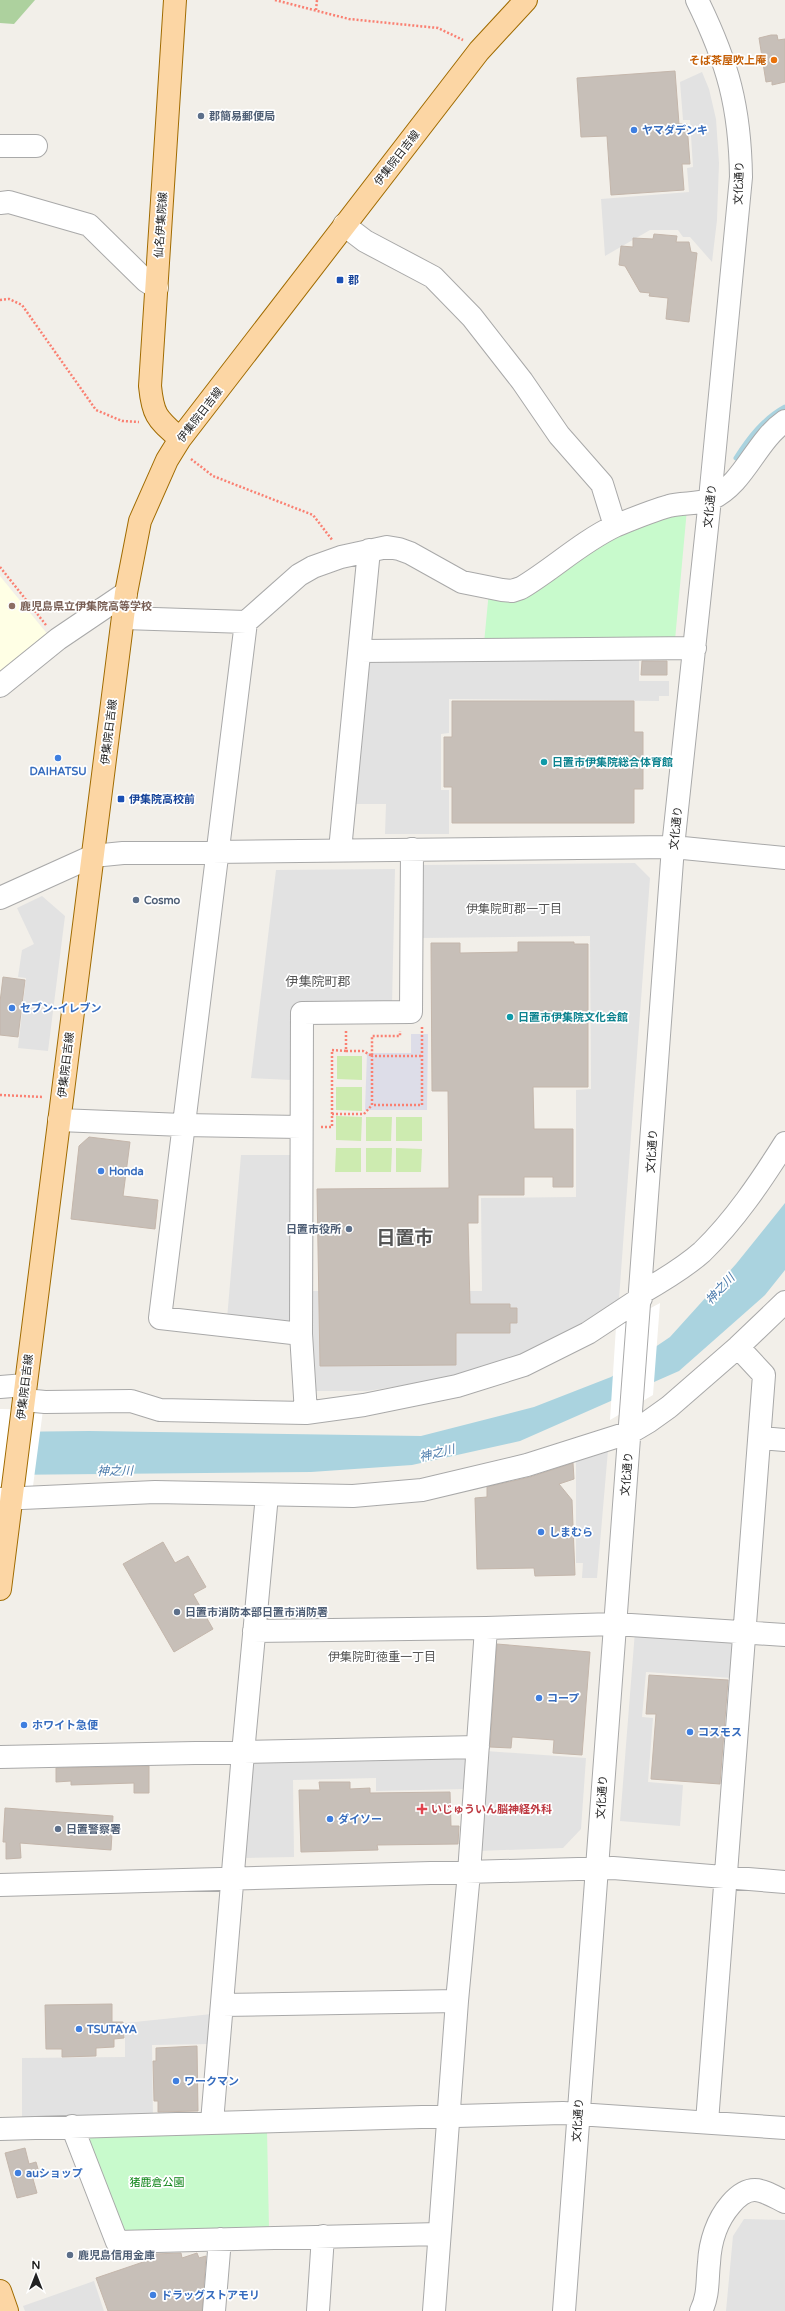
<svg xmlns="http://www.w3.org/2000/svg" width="785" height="2311" viewBox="0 0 785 2311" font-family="'Varela Round','Noto Sans JP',sans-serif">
	<rect width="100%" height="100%" fill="#f2efe9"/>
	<!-- education -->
	<path fill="#ffffe5" d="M0,576l49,60 -49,38z"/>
	<!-- grass -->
	<path fill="#cdebb0" d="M337,1056h25v24l-25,-1z
		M336,1087h26v24l-26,-1z
		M336,1116l26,1 -1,24 -25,-1z
		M366,1117h26l-1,24h-25z
		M396,1117h26v24h-26z
		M336,1148h25v24h-26z
		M366,1148h26l-1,24h-25z
		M396,1148l26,1 -1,23h-25z"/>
	<!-- forest -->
	<path fill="#add19e" d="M0,0h35l-21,24 -14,-1z"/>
	<!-- park -->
	<path fill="#c8facc" d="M687,509l-12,131 -191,3 5,-52 98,-44z
		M267,2130l2,98 -143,5 -6,-2 -32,-89 5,-9z"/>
	<!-- parking -->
	<path fill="#e2e2e2" d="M702,72l7,17 7,30 3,44 -2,57 -5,42 -22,-25h-7l-5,-7h-28l-45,26 -4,-57 88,-7 -2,-24 6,-1 -3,-47h-7l-3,-38z
		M639,656v25h30v15h-10v5l-210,-2v34l-8,1v56h8v44h-64l1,-30h-34l14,-140 6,-5z
		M635,863l15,15 -31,421 -73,47 -64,23 -57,13 -58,9h-51l-6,-5 1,-95h171l-1,-93 95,-1v-107l15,-1 -1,-153 -169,2v-73z
		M395,869l-3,136h-99l-2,75 -40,-2 25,-208z
		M42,896l23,20 -17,135 -30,-3 8,-70 -8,-1 4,-27 12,-6 -17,-36z
		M241,1155h50v171l-64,-7z
		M608,1450l-11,128h-15l1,-15h-7v-105z
		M635,1631l95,7 5,5 -3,35 -86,-6 -4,45 11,1 -5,64 35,3 -3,41 -60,-5z
		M486,1751l100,7 -5,71 -18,19 -85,3z
		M463,1755l6,8 -4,26 -89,2v-13l-83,2 1,77 -50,1 9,-96z
		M212,2014l-2,30 -58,1 1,74 -131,1v-62l103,-1v-34z
		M744,2219l41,1v91h-59l7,-75z
		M94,2281l10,30h-79l-2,-5z"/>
	<!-- plaza -->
	<path fill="#dddde8" d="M411,1034h17l-1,76h-62l2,-57h44z"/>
	<!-- water -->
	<path fill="#aad3df" d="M785,1203v67l-20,25 -86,76 -159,70 -108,24 -101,7 -311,3v-43l89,-1 332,5 113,-29 77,-30 59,-40 66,-73z"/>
	<!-- pier -->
	<path fill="#fff" d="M660,1303l-7,92 -43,25 6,-93z
		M0,1409l43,1 -10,76h-33z"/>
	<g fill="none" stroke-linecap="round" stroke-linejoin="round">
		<!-- stream -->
		<path stroke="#aad3df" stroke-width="5" d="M736,458c13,-20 27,-39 49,-51"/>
	</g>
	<!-- building -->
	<path fill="#c7bfb8" stroke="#c4b6ab" d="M771,35h6l1,5 7,-1v43l-13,3v-4l-6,1 -7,-44z
		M675,71l4,53h8l3,40h-8l2,26 -73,5 -4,-59 -26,1 -4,-59z
		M654,234l23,2 -1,6h13l2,10 6,1 -8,69 -23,-3 2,-21 -19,-2 1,-3 -10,-1 -15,-26 -6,-1 2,-19 12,1v-9l20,1z
		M642,661h25v14h-26z
		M452,701h182v31h9v57h-9v34h-182v-36h-8v-50h8z
		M518,942h56v2h14v143h-55l1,42h39v58h-20v-10h-29v18h-46v28h-10l2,81h40v4h7v15h-7v10h-54v32l-136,1 -3,-177 132,-1 -1,-97h-16l-1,-148h29v10l58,-1z
		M3,977l22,3 -7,57 -18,-2v-33z
		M89,1137l41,5 -7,54 35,4 -3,29 -84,-10 8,-73z
		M573,1463l1,16 -15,5 13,16 3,75 -40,1 -1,-8 -57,1 -2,-71 12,-1v-10l43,-10z
		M163,1542l12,21 13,-7 18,31 -13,7 20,35 -39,23 -51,-88z
		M497,1644l93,8 -8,103 -29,-2 1,-13 -42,-3 -1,11 -21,-1z
		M649,1675l79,5 -8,104 -69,-5 5,-65h-10z
		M149,1766v27h-15v-10l-63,2v-4l-15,1v-14z
		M319,1782h31v7l20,-1v5l80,-1 1,34h8l-1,18 -81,1 1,5 -77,2 -2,-62h21z
		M5,1808l108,8 -2,34 -91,-7 1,15 -15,1v-17h-3z
		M112,2004v18h11l1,16 -10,1v8l-18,1v8l-34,1v-8h-16l-1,-44z
		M197,2046l1,65 -40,1v-11h-4l-1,-40h3v-13z
		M25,2148l4,16 7,-2 4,14 -7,3 4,14 -20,5 -12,-45z
		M181,2253l1,5 15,-5 2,5 7,-2 -4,55h-94l-12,-33 59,-20 -1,-4z"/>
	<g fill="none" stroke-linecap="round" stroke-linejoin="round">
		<!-- minor casing -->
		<g stroke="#a9a9a9" stroke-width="24">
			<path id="minor" d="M0,146h36
				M0,203l9,-1 80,23 57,56 11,7
				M344,225l21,16 68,36 39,40 50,64 37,54 43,49 13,42
				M124,618l122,4 53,-47 14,-8 28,-10 46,-10 12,2 11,4 52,29 40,8 10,1 9,-3c32,-19 60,-46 94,-62 17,-7 36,-15 54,-20 13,-4 29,-1 42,-7 34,-16 44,-57 74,-78
				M246,622l-86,696 141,16
				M360,651l335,-3
				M0,686l58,-47 68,-46
				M340,850l29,-300
				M0,898l93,-42 30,-3 550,-6 112,11
				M59,1120l124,5 118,2
				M641,1293c21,-12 43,-25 61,-41 33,-32 59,-71 83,-109
				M0,1387l25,-2
				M24,1400l21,2 86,-1 29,9 146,3 58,-8 93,-19 67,-21 64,-32 53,-35
				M306,1413l-5,-79 1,-321 109,-1 1,-163
				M760,1438l25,2
				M0,1499l155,-7 198,4 69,-6 105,-25 104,-33 17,-10 21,-15 69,-60 47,-45
				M254,1631l232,-3 129,-4 170,11
				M0,1757l478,-10
				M0,1885l613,-17 172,14
				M222,2005l235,-4
				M212,2122l31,-369 24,-258
				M707,2122l57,-747 -26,-28
				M72,2126l45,116 322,-8
				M0,2129l563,-16 222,15
				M214,2311l6,-72
				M318,2311l5,-75
				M434,2311l23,-310 12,-128 17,-245
				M564,2311l109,-1464 37,-348 31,-322c-1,-70 -13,-114 -44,-177
				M701,2311c8,-16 6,-31 8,-48 1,-21 8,-43 22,-59 20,-23 32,-13 54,-2"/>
		</g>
		<!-- major casing -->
		<g stroke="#a06b00" stroke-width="24">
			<path id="major" d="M175,0l-25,386c3,31 8,33 30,53
				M0,1589l126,-996 14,-72 27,-61 13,-21 299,-388 47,-51
				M0,2291l7,20"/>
		</g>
		<!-- path -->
		<path stroke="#fa8072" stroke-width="2.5" stroke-dasharray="2 2" stroke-linecap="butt" d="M275,0l74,19 89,9 25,12
			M316,10l1,-10
			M0,300l9,-1 13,6 74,105 26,11 17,1
			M191,459l22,17 100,39 20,26
			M0,567l46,58
			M422,1027c0,26 0,52 0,78h-50v-49h50
			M346,1031v20h17l9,5v-20h28v-5
			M0,1095l43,2
			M332,1114h32l8,-9
			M321,1127h11v-77l14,1"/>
		<!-- minor -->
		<use href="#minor" stroke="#fff" stroke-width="22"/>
		<!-- major -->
		<use href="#major" stroke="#fcd6a4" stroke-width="22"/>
	</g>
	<!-- markers -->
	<circle fill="#e8710a" stroke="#fff" stroke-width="1.5" cx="774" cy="60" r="4"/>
	<g fill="#5c6f8a" stroke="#fff" stroke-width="1.5">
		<circle cx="201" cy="116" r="4"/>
		<circle cx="136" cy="900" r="4"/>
		<circle cx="349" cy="1229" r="4"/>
		<circle cx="177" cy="1612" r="4"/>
		<circle cx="58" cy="1829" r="4"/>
		<circle cx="70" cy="2255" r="4"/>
	</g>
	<g fill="#3f7fe0" stroke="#fff" stroke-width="1.5">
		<circle cx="634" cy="130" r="4"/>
		<circle cx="58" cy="758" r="4"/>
		<circle cx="12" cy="1008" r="4"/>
		<circle cx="101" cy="1171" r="4"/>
		<circle cx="541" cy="1532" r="4"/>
		<circle cx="539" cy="1698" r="4"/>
		<circle cx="24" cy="1725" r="4"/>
		<circle cx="690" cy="1732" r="4"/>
		<circle cx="330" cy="1819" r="4"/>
		<circle cx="79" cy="2029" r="4"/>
		<circle cx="176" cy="2081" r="4"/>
		<circle cx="18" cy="2173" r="4"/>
		<circle cx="153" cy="2295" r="4"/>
	</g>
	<g fill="#1a4fb4" stroke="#fff" stroke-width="1.5">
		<rect x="336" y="276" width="8" height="8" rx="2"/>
		<rect x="117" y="795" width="8" height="8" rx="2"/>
	</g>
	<circle fill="#8d6e63" stroke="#fff" stroke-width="1.5" cx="12" cy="606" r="4"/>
	<g fill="#0f9aa8" stroke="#fff" stroke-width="1.5">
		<circle cx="544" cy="762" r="4"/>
		<circle cx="510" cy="1017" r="4"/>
	</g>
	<path fill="#e0444e" stroke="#fff" stroke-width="1.5" d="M420 1803h4v4h4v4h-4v4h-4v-4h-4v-4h4z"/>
	<g text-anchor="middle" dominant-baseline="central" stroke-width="3.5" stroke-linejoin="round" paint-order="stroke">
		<!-- food labels -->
		<g font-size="11" font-weight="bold" fill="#c56008" stroke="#fff" text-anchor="end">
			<text x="766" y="60">そば茶屋吹上庵</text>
		</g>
		<!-- service labels -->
		<g font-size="11" font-weight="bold" fill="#4e5e75" stroke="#fff" text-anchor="start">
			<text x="209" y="116">郡簡易郵便局</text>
			<text x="144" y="900">Cosmo</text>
			<text x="341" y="1229" text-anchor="end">日置市役所</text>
			<text x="185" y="1612">日置市消防本部日置市消防署</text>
			<text x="66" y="1829">日置警察署</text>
			<text x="78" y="2255">鹿児島信用金庫</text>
		</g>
		<!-- shop labels -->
		<g font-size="11" font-weight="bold" fill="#366cbe" stroke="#fff" text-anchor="start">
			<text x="642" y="130">ヤマダデンキ</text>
			<text x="58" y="771" text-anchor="middle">DAIHATSU</text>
			<text x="20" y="1008">セブン-イレブン</text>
			<text x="109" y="1171">Honda</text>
			<text x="549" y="1532">しまむら</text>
			<text x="547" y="1698">コープ</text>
			<text x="32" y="1725">ホワイト急便</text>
			<text x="698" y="1732">コスモス</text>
			<text x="338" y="1819">ダイソー</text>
			<text x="87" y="2029">TSUTAYA</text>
			<text x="184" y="2081">ワークマン</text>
			<text x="26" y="2173">auショップ</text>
			<text x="161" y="2295">ドラッグストアモリ</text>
		</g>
		<!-- street labels -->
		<g font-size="11" fill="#222" stroke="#fff">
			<text transform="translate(397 158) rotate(-52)">伊集院日吉線</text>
			<text transform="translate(739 183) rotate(-88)">文化通り</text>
			<text transform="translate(161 225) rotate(-86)">仙名伊集院線</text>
			<text transform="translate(200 415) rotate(-52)">伊集院日吉線</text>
			<text transform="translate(710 506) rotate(-84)">文化通り</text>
			<text transform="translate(109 732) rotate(-83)">伊集院日吉線</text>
			<text transform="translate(676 828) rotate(-84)">文化通り</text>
			<text transform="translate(66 1065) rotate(-83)">伊集院日吉線</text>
			<text transform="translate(652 1151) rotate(-86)">文化通り</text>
			<text transform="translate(25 1387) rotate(-83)">伊集院日吉線</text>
			<text transform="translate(627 1474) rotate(-85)">文化通り</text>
			<text transform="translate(602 1797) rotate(-86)">文化通り</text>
			<text transform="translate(578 2120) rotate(-86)">文化通り</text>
		</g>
		<!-- transit labels -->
		<g font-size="11" font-weight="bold" fill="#164399" stroke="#fff" text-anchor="start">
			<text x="348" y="280">郡</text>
			<text x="129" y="799">伊集院高校前</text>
		</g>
		<!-- education labels -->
		<g font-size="11" font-weight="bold" fill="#785e54" stroke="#fff" text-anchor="start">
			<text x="20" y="606">鹿児島県立伊集院高等学校</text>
		</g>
		<!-- culture labels -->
		<g font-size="11" font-weight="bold" fill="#0d838f" stroke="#fff" text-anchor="start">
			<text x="552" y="762">日置市伊集院総合体育館</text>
			<text x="518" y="1017">日置市伊集院文化会館</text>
		</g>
		<!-- health labels -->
		<g font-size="11" font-weight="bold" fill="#be3a42" stroke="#fff" text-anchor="start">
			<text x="431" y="1809">いじゅういん脳神経外科</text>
		</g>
		<!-- park labels -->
		<g font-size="11" fill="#0c8416" stroke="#fff">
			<text x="157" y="2182">猪鹿倉公園</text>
		</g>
		<!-- neighbourhood labels -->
		<g font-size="12" fill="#555" stroke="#fff">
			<text x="514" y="909">伊集院町郡一丁目</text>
			<text x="382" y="1657">伊集院町徳重一丁目</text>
		</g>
		<!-- water labels -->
		<g font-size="12" font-style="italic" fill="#4a7aab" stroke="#fff">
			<text transform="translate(720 1289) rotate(-47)">神之川</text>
			<text transform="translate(437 1453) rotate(-14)">神之川</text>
			<text transform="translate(115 1471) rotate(-1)">神之川</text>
		</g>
		<!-- quarter labels -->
		<g font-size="13" fill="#555" stroke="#fff">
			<text x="318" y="982">伊集院町郡</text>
		</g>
		<!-- town labels -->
		<g font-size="19" font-weight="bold" fill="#555" stroke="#fff">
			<text x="405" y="1238">日置市</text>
		</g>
	</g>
	<!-- north arrow -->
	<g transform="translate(36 2275)" stroke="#ffffff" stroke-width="3" paint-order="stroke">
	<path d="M0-3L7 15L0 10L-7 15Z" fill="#222222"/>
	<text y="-6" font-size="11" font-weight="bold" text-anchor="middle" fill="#222222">N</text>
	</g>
</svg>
